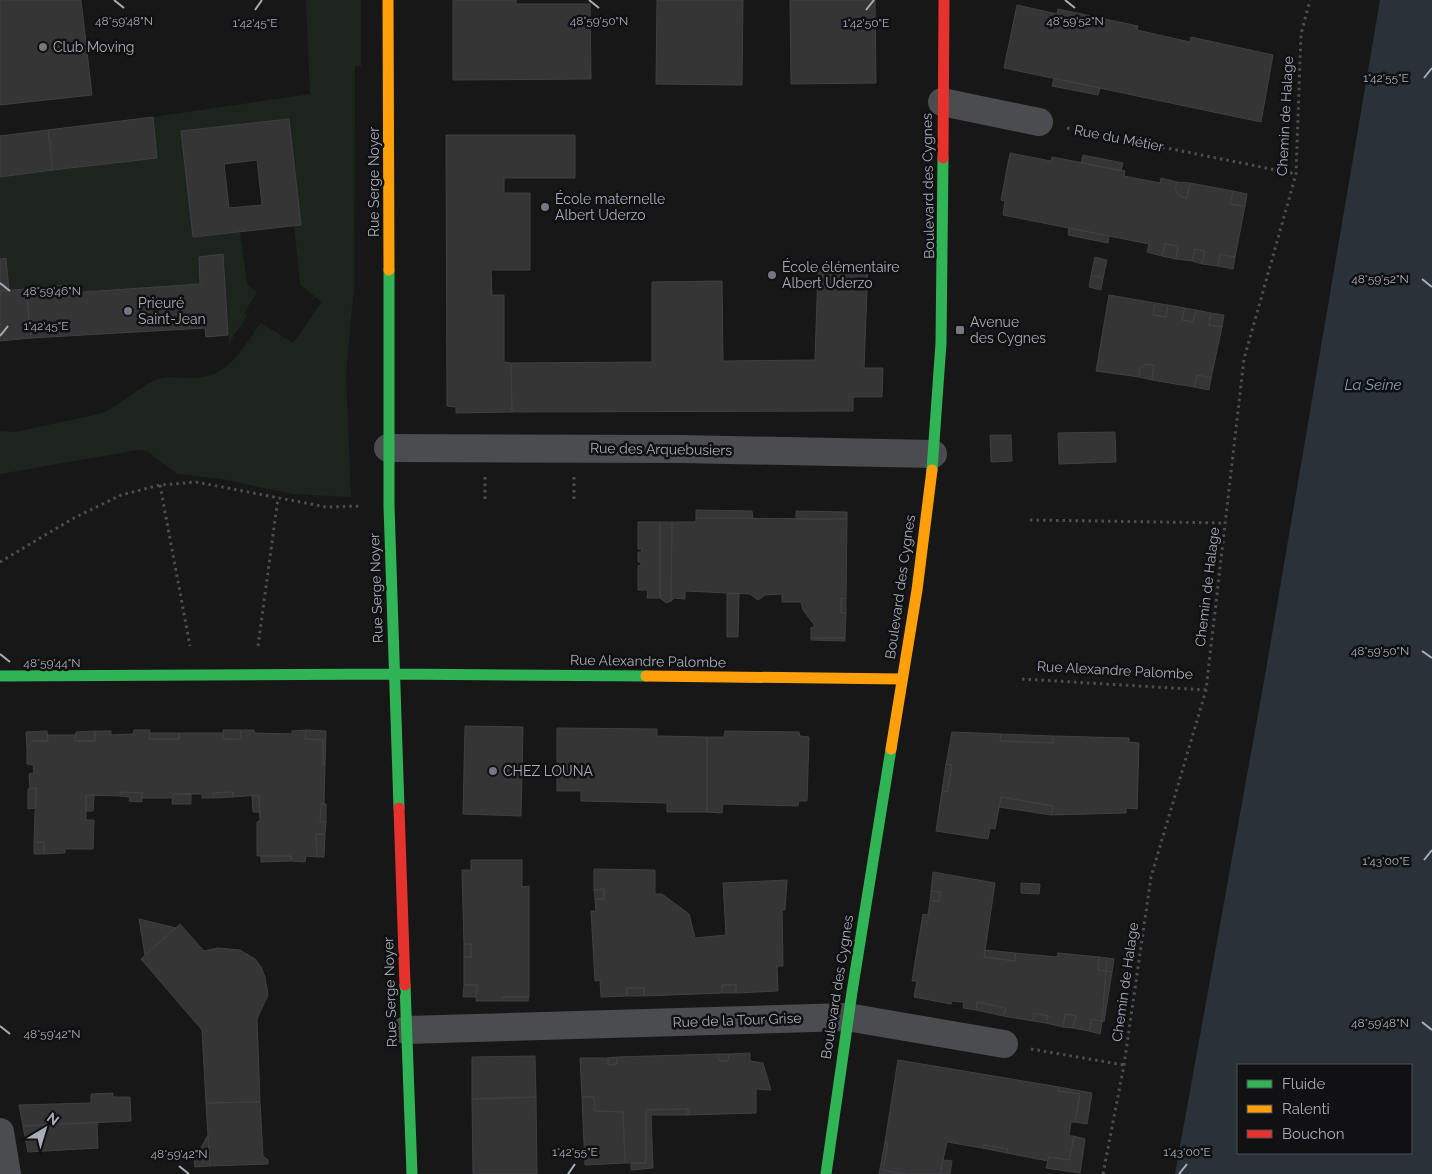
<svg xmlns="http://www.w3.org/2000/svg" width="1432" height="1174" viewBox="0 0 1432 1174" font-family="Raleway,sans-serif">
	<rect width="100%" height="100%" fill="#171717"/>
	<!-- green -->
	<path fill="#1d241e" d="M306,0h55v66h-6l-1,223 -8,83 5,125 -58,-3 -72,-15 -44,-5 -30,-23 -9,-1 -138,24v-43l15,1 84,-18c23,-8 37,-27 60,-35 12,-4 25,0 38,-1 33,-3 46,-31 64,-55l32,20 29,-41 -22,-17 -6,-59 7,-1 -12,-106 -107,12 11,106 47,-5 7,53 10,7 -13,21 3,3 -18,27 -7,-89 -23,3 1,27 -131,9 -2,-8 -58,6 -3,-33 -6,1v-82l157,-19 -4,-41 157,-23z"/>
	<!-- water -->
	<path fill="#2a3239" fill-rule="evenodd" d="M1380,0h52v1174h-257l91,-504zM1411,1065v88h-173v-88z"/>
	<!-- building -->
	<path fill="#353536" stroke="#3f4043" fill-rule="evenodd" d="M0,0h81l11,95 -92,10z
		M453,0h63v4h74l1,75 -138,1z
		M657,0h86l-1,85 -86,-1z
		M790,0h85l1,83 -85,1z
		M1017,5l40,9 1,-5 80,17 -1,4 53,12 1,-5 82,18 -12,67 -257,-54z
		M1054,78l46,10 -2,7 -46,-9z
		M153,117l4,41 -104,12 -5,-40z
		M289,119l12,106 -108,12 -12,-106zM257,160l5,45 -33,3 -5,-44z
		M48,130l5,40 -53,7v-41z
		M446,135h129v43h-71v15h26v77h-39l1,25h12v67l7,1 1,49 -56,1v-6l-9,-1z
		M1010,153l41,8 1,-4 73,14 -1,5 36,7 1,-5 16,4 -2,8 6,7 6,1 3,-15 43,8 -3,13 15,2 -10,51 -15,-3 -2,12 -16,-2 3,-13 -10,-2 -3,12 -16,-2 2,-13 -13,-2 -3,12 -15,-4 2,-8 -146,-29 2,-14 -4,-1z
		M1083,155l40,8 -2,8 -40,-8z
		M1177,182l13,1 -3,15 -6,-1 -6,-7z
		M1233,191l14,3 -2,12 -15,-2z
		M1069,228l40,8 -1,7 -40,-8z
		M1165,244l13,2 -2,13 -14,-3z
		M1195,249l10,2 -3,13 -10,-3z
		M223,254l5,81 -22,2 -1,-9 -174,10 -5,-49 42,-4 1,8 131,-9 -1,-27z
		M1220,254l15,3 -2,12 -15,-3z
		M1095,257l12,3 -4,18 -12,-3z
		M6,258l3,33h-9v-32z
		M868,265l-4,103h19l-1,29h-29v14l-341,1 -1,-49 141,-1v-80l70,-1 1,80 92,-1 3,-91z
		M1091,275l12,3 -2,12 -12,-3z
		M26,289l5,49 -31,3v-50z
		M1109,295l46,8 -2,12 13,2 2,-12 17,3 -3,12 11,2 3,-12 15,3 -2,12 13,2 -11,51 -14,-3 -3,12 -42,-7 2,-15 -7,-1 -7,4 -1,9 -43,-6z
		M1155,303l13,2 -2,12 -13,-2z
		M1185,308l11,2 -3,12 -11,-2z
		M1211,313l13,2 -2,12 -13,-2z
		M1147,364l7,1 -2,15 -13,-3 1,-9z
		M1197,375l14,3 -2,12 -15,-3z
		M1115,432l1,30 -57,2 -1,-31z
		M990,435h21l1,26 -21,1z
		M696,510l56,1 1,7h-57z
		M796,511l51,1v7h-51z
		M696,518l151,1 -1,80 -5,-1v15h5l-1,25h-34v-10l4,-2 -12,-16 -2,-8h-19v-8l-17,1 -7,5 -8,-6 -65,-3v8l-11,-1 -3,3 1,-79h24z
		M638,522h22v76h-13l1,-8h-10v-24l3,-1v-3h-3v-10h3l1,-3h-4z
		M660,522h12l-1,79 -5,2 -6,-5z
		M727,593l12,1 -1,43h-11z
		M841,598l5,1v14h-5z
		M811,638h34v3l-34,-1z
		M465,726l58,1 -2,89 -58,-2z
		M557,728l100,1v7l50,1v75h-40v-9l-86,-2v-10h-24z
		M134,730h16l-1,9h30v-6h44v6h17l1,-9h13l1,3 37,1v-3l14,-1 -1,9 18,1v25h2l-1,39h-3l-1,18h6l-1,12h-9l1,23 -11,-1 -1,6 -14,-1v-5h-34v-34l3,-1 -1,-26 -26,2v-5l-20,1 1,5h-12v-4h-29l-1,4h-30v-5l-21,-1 -1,4 -34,-1v25h8l-1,29h-28v4l-21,1v-12h-10l2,-54 -6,1 -1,-15 5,-1 -1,-8 -6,-1v-15l5,-8h16l-1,-6h29l-1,6h20v-10h16v4l22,-1z
		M223,730h18l-1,9h-17z
		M306,730l20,1 -1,34h-2v-25l-18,-1z
		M47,731l1,10h-16l-5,8 -1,-17z
		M95,731v10h-20l1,-9z
		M725,731l74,1 1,4 9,1 -2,64h-8l-1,5 -75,-2 -1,9 -15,-1v-75h17z
		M952,732l49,2 -1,7 53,2v-7l76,2v4l10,1 -2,66 -11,-1v5l-75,2 2,-9 -52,-9 -6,32 -5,-1 -2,11 -52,-8 6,-40 5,1 5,-27 -6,-1z
		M150,733h29v6h-30z
		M1001,734l52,2v7l-53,-2z
		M946,764l6,1 -5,27 -5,-1z
		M36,788v20l-8,1v-20z
		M121,792l21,1v9l-13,-1 1,-4 -10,-1z
		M233,792v5l-19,1 -1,-5z
		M173,794h18v10h-19z
		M86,795h8l-1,16h-7z
		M259,795l1,17h-7l-1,-16z
		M1001,797l52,9 -2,9 -52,-8z
		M321,804h5v18h-6z
		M316,834h9l-1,23h-7z
		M34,842h10v12h-10z
		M261,856h30v5l-30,1z
		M471,860h51v27l7,-1v111h-27v4h-26l1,-16h-13v-28h7v-13h-7l-2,-74h9z
		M594,869l61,1v24h7l27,20 6,24 31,-3 -3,-52 64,-3 -2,30h-3l1,56h-6l1,25 -42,2v-8h-14v8l-78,3v-8h-17v8l-26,1 -1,-17 -5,1 -4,-70h5l-1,-12h9v-10l-10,1z
		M933,872l62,11 -11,74 31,4v-8l42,4 1,-4 41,4 -1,13 8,1 -4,50 -10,-2 -3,12 -16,-3 3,-12 -11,-2 -2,13 -17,-4 2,-7 -14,-3 -1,8 -30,-5 3,-8 -29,-6 -1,8 -13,-2 1,-6 -12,-1 -1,3 -37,-7 3,-16h-5l11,-67 5,1 2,-14h9l1,-9 -9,-1z
		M1021,883l19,1 -1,10 -18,-1z
		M604,889v10h-9l-1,-9z
		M931,891l9,1 -1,9h-9z
		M139,919l37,9 -31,27z
		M180,924l24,27 14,-3 22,2 15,9 6,8 4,10 3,18 -11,24 3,83 -54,1 -4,-73 -61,-71z
		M464,944h7v13h-7z
		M985,950l30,3v8l-31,-4z
		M1099,957l8,1 -1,13 -8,-1z
		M1107,958l7,1 -2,13 -6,-1z
		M1106,971l6,1 -8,50 -2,-1z
		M464,985h13l-1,12h-13z
		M722,985h14v8h-14z
		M627,988h17v8h-17z
		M502,997h27l-1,4h-26z
		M977,1002l29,6 -3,8 -27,-6z
		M1034,1013l14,3 -2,7 -13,-2z
		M1065,1014l11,2 -3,12 -10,-1z
		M1092,1019l10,2 -2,13 -11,-3z
		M750,1053v8l13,2 8,27 -15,-1v24l-68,2v-6l-42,1v53h-21l-2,-51 -28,-1 -1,-14h-12l-2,-39h28v7l9,-1v-7l101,-3 1,7h9l1,-7z
		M718,1054h11l-1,7h-9z
		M535,1056l1,41 -64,2v-42z
		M617,1057v7l-9,1v-7z
		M898,1060l161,27 -1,4 22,3 -5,28h-4l-2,14h5l-5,24 -20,-3 -1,4 -41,-8 1,-4 -24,-4 -2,3 -35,-6 -7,32h-35l-22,-4 5,-27 -3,-1z
		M1059,1087l33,6 -5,31 -12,-2 5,-28 -22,-3z
		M113,1093v4h17l1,24 -108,5 -4,-21 72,-2v-9z
		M536,1097l1,77h-64l-1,-75z
		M582,1097h12l1,14 28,1 2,51 -40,2z
		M260,1102l3,54 5,4v4l-58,2 -4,-63z
		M688,1109v6h-37l2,53 -22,2v-7h15v-53z
		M97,1122l1,26 -70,4 -5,-26z
		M208,1135l2,31 -15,1 -1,-7z
		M1074,1136l11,3 -5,34 -34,-5 3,-11 20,3z
		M885,1142l3,1 -5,27 22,4h-26z
		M984,1145l24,4 -1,4 -25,-5z
		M943,1160l9,1 -2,13h-10z"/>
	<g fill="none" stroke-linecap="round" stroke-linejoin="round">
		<!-- path -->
		<path stroke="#4d4e52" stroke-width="3" stroke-dasharray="2.5 4" stroke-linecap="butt" d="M1067,128l229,46
			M485,477v22
			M160,485l30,161
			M574,499v-22
			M1030,520l195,3
			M0,562l72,-43 49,-24 39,-10 36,-3 130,25 35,-1
			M258,646l20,-148
			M1022,679l184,11
			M1031,1049l93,16
			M1103,1174l21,-109 27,-188 55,-187 38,-331 52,-185 5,-140 9,-34"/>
		<!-- street -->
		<path stroke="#4b4c50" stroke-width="28" d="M942,102l97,20
			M388,448l293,1 252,5
			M406,1030l441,-13 157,27
			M0,1132l7,42"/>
		<!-- fast -->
		<path stroke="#30b455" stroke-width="11" d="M389,270v236l10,302
			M932,470l9,-127 2,-185
			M0,676l393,-2 253,2
			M405,985l7,189
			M826,1174l26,-182 39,-243"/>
		<!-- slow -->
		<path stroke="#ff9f0a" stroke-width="11" d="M388,0l1,270
			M646,676l256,3
			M891,749l26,-159 15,-120"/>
		<!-- jam -->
		<path stroke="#e5322d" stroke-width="11" d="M943,158l1,-158
			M399,808l6,177"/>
	</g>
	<!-- ticks -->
	<path fill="none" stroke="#a8adb8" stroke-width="2" d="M114,0l10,8M589,0l10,8M1065,0l10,8M255,10l7,-10M866,10l8,-10M1424,78l8,-10M1422,279l10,8M0,283l10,8M0,336l8,-10M1422,651l10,7M0,654l10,8M1424,860l8,-10M1422,1022l10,8M0,1026l10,8M179,1166l10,8M568,1174l7,-10M1179,1174l8,-10"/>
	<!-- markers -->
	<g fill="#757880" stroke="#111113" stroke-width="2">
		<circle cx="43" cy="47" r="5"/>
		<circle cx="545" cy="207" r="5"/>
		<circle cx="772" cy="275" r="5"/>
		<circle cx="128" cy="311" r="5"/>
		<rect x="955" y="325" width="10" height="10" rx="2.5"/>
		<circle cx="493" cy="771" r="5"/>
	</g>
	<g text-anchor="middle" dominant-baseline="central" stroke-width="5" stroke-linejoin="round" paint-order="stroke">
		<!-- poi labels -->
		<g font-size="14" fill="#a8adb8" stroke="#111113" text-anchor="start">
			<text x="53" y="47">Club Moving</text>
			<text x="555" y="199">École maternelle<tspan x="555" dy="16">Albert Uderzo</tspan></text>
			<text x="782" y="267">École élémentaire<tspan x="782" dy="16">Albert Uderzo</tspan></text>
			<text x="138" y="303">Prieuré<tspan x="138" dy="16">Saint-Jean</tspan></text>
			<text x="970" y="322">Avenue<tspan x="970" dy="16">des Cygnes</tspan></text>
			<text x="503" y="771">CHEZ LOUNA</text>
		</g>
		<!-- street labels -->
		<g font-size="14" fill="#a8adb8" stroke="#111113">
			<text transform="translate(1285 116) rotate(-87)">Chemin de Halage</text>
			<text transform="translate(1119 138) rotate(11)">Rue du Métier</text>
			<text transform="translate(374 182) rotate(-90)">Rue Serge Noyer</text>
			<text transform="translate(928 186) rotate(-91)">Boulevard des Cygnes</text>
			<text transform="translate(661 449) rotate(1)">Rue des Arquebusiers</text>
			<text transform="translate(900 587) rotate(-82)">Boulevard des Cygnes</text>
			<text transform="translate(1207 587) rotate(-83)">Chemin de Halage</text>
			<text transform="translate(376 588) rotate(-92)">Rue Serge Noyer</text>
			<text transform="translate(648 661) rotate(1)">Rue Alexandre Palombe</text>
			<text transform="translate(1115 670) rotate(3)">Rue Alexandre Palombe</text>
			<text transform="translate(1125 982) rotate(-82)">Chemin de Halage</text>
			<text transform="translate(837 987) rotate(-81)">Boulevard des Cygnes</text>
			<text transform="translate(390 992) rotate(-92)">Rue Serge Noyer</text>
			<text transform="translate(737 1020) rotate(-2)">Rue de la Tour Grise</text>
		</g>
		<!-- water labels -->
		<g font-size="15" font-style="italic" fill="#7f9bb3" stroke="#111113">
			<text x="1373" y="385">La Seine</text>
		</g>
	</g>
	<g font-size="12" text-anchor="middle" fill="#a8adb8" stroke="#111113" stroke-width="5" stroke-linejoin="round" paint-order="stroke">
		<text x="124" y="25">48°59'48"N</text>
		<text x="599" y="25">48°59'50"N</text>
		<text x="1075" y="25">48°59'52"N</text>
		<text x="866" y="27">1°42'50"E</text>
		<text x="255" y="27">1°42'45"E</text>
		<text x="1386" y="82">1°42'55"E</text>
		<text x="1380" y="283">48°59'52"N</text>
		<text x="52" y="295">48°59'46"N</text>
		<text x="46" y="330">1°42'45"E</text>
		<text x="1380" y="655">48°59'50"N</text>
		<text x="52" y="667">48°59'44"N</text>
		<text x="1386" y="865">1°43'00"E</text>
		<text x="1380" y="1027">48°59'48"N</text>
		<text x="52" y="1038">48°59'42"N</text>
		<text x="575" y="1156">1°42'55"E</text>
		<text x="1187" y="1156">1°43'00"E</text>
		<text x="179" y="1158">48°59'42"N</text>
	</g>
	<!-- legend -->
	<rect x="1237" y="1064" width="175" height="90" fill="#111113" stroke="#4d4f55"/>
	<rect x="1247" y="1080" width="25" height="8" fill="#30b455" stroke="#4d4f55"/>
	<text x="1282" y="1089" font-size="15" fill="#a8adb8">Fluide</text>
	<rect x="1247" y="1105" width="25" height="8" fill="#ff9f0a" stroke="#4d4f55"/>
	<text x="1282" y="1114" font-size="15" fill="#a8adb8">Ralenti</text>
	<rect x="1247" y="1130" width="25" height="8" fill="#e5322d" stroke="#4d4f55"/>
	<text x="1282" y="1139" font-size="15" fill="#a8adb8">Bouchon</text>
	<!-- north arrow -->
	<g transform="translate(45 1129) rotate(38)" stroke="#111113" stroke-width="4" paint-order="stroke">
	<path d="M0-4L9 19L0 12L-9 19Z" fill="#a8adb8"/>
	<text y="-8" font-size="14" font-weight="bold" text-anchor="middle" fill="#a8adb8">N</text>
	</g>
</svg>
